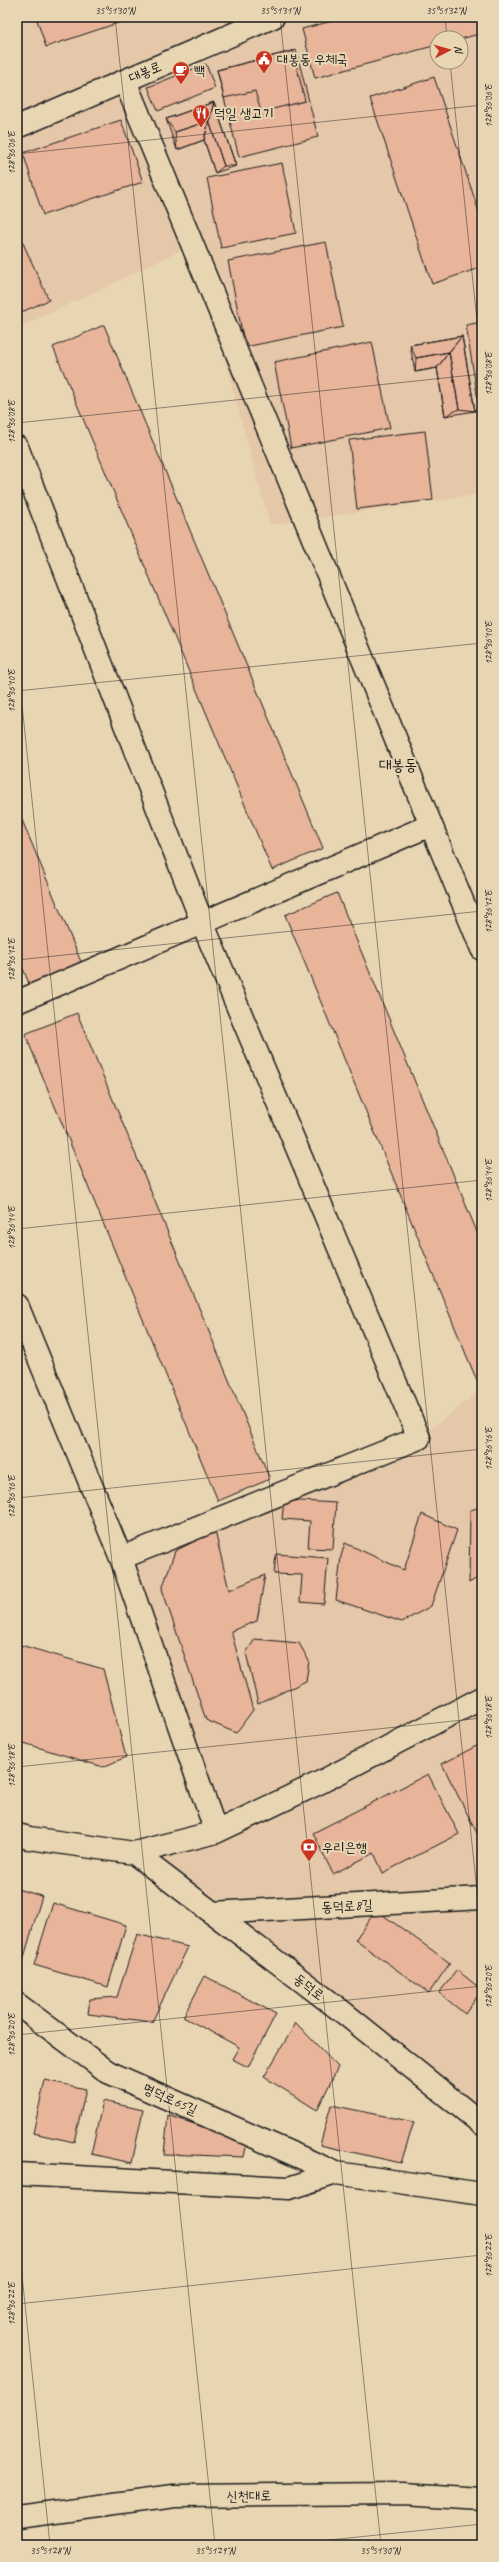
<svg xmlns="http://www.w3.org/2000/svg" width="499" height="2562" viewBox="0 0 499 2562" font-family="Caveat,'Poor Story',sans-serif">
	<rect width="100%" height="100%" fill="#e8d6b3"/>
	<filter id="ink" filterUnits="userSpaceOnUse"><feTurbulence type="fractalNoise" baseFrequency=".025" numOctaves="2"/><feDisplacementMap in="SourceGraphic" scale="8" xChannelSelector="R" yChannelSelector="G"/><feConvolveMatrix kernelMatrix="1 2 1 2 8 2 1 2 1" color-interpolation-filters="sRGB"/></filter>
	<g filter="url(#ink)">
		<!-- built -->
		<path fill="#e4c8a9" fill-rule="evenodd" d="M17,17h465v477l-212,31 -77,-280 -176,84zM437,38h24v24h-24z
			M482,1389v742l-348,-278 82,-21 -95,-274 298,-120z"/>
		<!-- building -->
		<path fill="#e8b49a" stroke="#1c1c1c" d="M36,17h90l1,3 -81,27z
			M347,17h132l3,16 -21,6 -24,-1v7l-122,33 -13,-49z
			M296,50l22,87 -79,20 -22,-87z
			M293,51l12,50 -44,11 -6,-21 -31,7 -7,-28z
			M206,64l9,24 -57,23 -10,-24z
			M434,77l48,144v46l-50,17 -62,-186z
			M214,102l22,64 -21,7 -11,-33 -27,10 -11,-31z
			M214,102l-5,19 -34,11 -9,-13z
			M214,102l22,64h-12l-15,-45z
			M121,120l22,62 -100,33 -20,-62z
			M209,121l-5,19 -27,10 -2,-18z
			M209,121l15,45 -9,7 -11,-33z
			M282,163l14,70 -75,15 -14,-70z
			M17,230l32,70 -32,14z
			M326,242l17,85 -98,20 -17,-86z
			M482,322v104l-16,-101z
			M104,325l219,523 -51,22 -219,-523z
			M462,336l13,75 -30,5 -8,-48 -22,4 -5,-27z
			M462,336l-13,16 -33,6 -6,-13z
			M462,336l13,75 -16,-2 -10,-57z
			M372,342l18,86 -99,20 -17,-86z
			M449,352l-12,16 -22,4 1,-14z
			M449,352l10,57 -14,7 -8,-48z
			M425,431l8,69 -76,9 -8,-69z
			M17,808l67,161 -52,22 -15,-37z
			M337,893l145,351v135l-5,2 -192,-466z
			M77,1013l193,466 -52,22 -193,-467z
			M284,1500l52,3 -3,46 -25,-1 2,-27 -28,-2z
			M482,1507v68l-13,8 1,-73z
			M422,1514l35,16 -26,76 -29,16 -66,-22 5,-44 4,-13 59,27z
			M215,1531l14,59 36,-15 -8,46 -26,10 22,79 -17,23 -30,-13 -44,-131 13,-38z
			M276,1554l52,4 -4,46 -24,-2 2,-27 -28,-1z
			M255,1639l44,4 10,18 -3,20 -48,23 -12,-51z
			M17,1644l86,25 23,88 -23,10 -86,-26z
			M482,1743v100l-40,-79z
			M428,1774l31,60 -76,39 -9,-20 -41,21 -20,-41z
			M17,1889l25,7 -22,75 -3,-3z
			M53,1903l73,22 -18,62 -74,-22z
			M376,1910l74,53 -21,30 -74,-53z
			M137,1934l51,13 -36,75 -64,-8 2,-15 27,-2z
			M457,1970l25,20 -17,24 -26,-21z
			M205,1976l71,38 -28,53 -16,-8 7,-12 -56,-30z
			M296,2023l42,44 -21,43 -53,-33z
			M45,2080l41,9 -12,53 -41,-9z
			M103,2101l40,9 -11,53 -41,-9z
			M331,2105l83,17 -13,41 -81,-18z
			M168,2115l79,27 -3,15 -80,-3z"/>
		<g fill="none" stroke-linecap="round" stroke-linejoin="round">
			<!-- minor casing -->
			<g stroke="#1c1c1c" stroke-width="25">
				<path id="minor" d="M125,81l357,868
					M17,127l256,-110
					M17,447l185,475 217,516 -298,120
					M17,1002l414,-177
					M17,1305l104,253 95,274
					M17,1835l12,3 105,15 82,-21 105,-50 161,-84
					M134,1853l210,160 138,111
					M212,1913l270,-15
					M17,2004l91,68 228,101 146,21
					M17,2174l272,14 47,-15"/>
			</g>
			<!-- highway casing -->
			<g stroke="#1c1c1c" stroke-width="25">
				<path id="highway" d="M17,2517l157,-21 230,-2 78,5"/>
			</g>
			<!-- minor -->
			<use href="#minor" stroke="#e8d6b3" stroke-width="22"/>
			<!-- highway -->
			<use href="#highway" stroke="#e8d6b3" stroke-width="22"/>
		</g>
	</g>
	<!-- ticks -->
	<path fill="none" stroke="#1c1c1c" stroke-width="1" stroke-opacity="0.45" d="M115,17l266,2528M280,17l202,1922M445,17l2,21M450,62l32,307M17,154l465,-49M17,423l465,-49M17,657l198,1888M17,691l465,-48M17,960l465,-49M17,1229l465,-49M17,1498l465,-49M17,1767l465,-49M17,2035l465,-49M17,2227l33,318M17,2304l465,-49M282,2545l200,-21"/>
	<!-- icons -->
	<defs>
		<g id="civic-pin" transform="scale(0.9)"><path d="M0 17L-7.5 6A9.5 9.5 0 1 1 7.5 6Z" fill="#c8321e" stroke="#e8d6b3"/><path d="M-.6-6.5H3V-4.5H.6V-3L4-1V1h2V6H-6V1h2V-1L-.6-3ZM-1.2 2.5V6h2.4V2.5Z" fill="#fff"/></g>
		<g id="cafe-pin" transform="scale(0.9)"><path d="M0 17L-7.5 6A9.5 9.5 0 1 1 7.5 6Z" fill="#c8321e" stroke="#e8d6b3"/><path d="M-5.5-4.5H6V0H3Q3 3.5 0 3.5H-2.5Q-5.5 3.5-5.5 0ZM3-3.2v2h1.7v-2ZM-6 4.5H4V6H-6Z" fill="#fff"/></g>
		<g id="restaurant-pin" transform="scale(0.9)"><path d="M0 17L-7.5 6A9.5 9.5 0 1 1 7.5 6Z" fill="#c8321e" stroke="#e8d6b3"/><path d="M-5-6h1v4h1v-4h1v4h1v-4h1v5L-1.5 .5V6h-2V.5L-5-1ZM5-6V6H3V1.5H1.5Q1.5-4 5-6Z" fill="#fff"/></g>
		<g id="bank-pin" transform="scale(0.9)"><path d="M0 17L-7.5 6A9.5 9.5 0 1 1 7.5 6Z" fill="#c8321e" stroke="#e8d6b3"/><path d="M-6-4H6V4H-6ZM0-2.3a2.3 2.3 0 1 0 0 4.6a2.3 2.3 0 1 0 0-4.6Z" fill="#fff"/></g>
	</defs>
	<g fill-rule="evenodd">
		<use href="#civic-pin" x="264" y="59"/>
		<use href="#cafe-pin" x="181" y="70"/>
		<use href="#restaurant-pin" x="201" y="113"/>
		<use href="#bank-pin" x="309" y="1847"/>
	</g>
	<g text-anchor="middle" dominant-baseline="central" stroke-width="4" stroke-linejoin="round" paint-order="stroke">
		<!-- poi labels -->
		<g font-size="14" fill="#1c1c1c" stroke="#e8d6b3" text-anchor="start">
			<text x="277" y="59">대봉동 우체국</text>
			<text x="194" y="70">빽</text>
			<text x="214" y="113">덕일 생고기</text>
			<text x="322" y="1847">우리은행</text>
		</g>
		<!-- street labels -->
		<g font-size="14" fill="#1c1c1c" stroke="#e8d6b3">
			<text transform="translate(145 72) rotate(-23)">대봉로</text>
			<text transform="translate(347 1906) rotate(-3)">동덕로8길</text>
			<text transform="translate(309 1987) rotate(37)">동덕로</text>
			<text transform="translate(170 2099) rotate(24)">명덕로65길</text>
			<text transform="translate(249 2496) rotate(-1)">신천대로</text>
		</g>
		<!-- quarter labels -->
		<g font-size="16" fill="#1c1c1c" stroke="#e8d6b3">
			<text x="398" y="765">대봉동</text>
		</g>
	</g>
	<!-- margin -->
	<rect width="499" height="2562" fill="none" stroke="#e8d6b3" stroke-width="44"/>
	<!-- north arrow -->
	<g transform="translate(449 50) rotate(84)"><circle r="19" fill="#e8d6b3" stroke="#968c77"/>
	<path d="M0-3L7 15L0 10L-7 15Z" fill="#c8321e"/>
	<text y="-6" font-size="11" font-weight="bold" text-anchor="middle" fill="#1c1c1c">N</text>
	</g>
	<rect x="22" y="22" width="455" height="2518" fill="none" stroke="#1c1c1c" stroke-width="1.5"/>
	<g font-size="10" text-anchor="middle" fill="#1c1c1c">
		<text x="115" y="14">35°51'30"N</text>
		<text x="280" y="14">35°51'31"N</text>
		<text x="446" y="14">35°51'32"N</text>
		<text transform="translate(488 106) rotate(-90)" y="4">128°36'06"E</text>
		<text transform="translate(11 153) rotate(-90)" y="4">128°36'06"E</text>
		<text transform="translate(488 374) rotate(-90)" y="4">128°36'08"E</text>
		<text transform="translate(11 422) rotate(-90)" y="4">128°36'08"E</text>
		<text transform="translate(488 643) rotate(-90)" y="4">128°36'10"E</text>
		<text transform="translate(11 691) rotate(-90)" y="4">128°36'10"E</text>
		<text transform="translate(488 912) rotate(-90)" y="4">128°36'12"E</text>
		<text transform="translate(11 960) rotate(-90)" y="4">128°36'12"E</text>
		<text transform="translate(488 1181) rotate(-90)" y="4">128°36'14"E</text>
		<text transform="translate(11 1228) rotate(-90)" y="4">128°36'14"E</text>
		<text transform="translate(488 1449) rotate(-90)" y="4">128°36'16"E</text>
		<text transform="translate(11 1497) rotate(-90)" y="4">128°36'16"E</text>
		<text transform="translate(488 1718) rotate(-90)" y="4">128°36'18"E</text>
		<text transform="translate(11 1766) rotate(-90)" y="4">128°36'18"E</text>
		<text transform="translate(488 1987) rotate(-90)" y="4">128°36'20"E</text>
		<text transform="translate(11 2035) rotate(-90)" y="4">128°36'20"E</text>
		<text transform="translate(488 2256) rotate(-90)" y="4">128°36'22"E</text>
		<text transform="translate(11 2304) rotate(-90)" y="4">128°36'22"E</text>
		<text x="50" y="2554">35°51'28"N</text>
		<text x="215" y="2554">35°51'29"N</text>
		<text x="380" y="2554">35°51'30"N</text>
	</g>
</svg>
